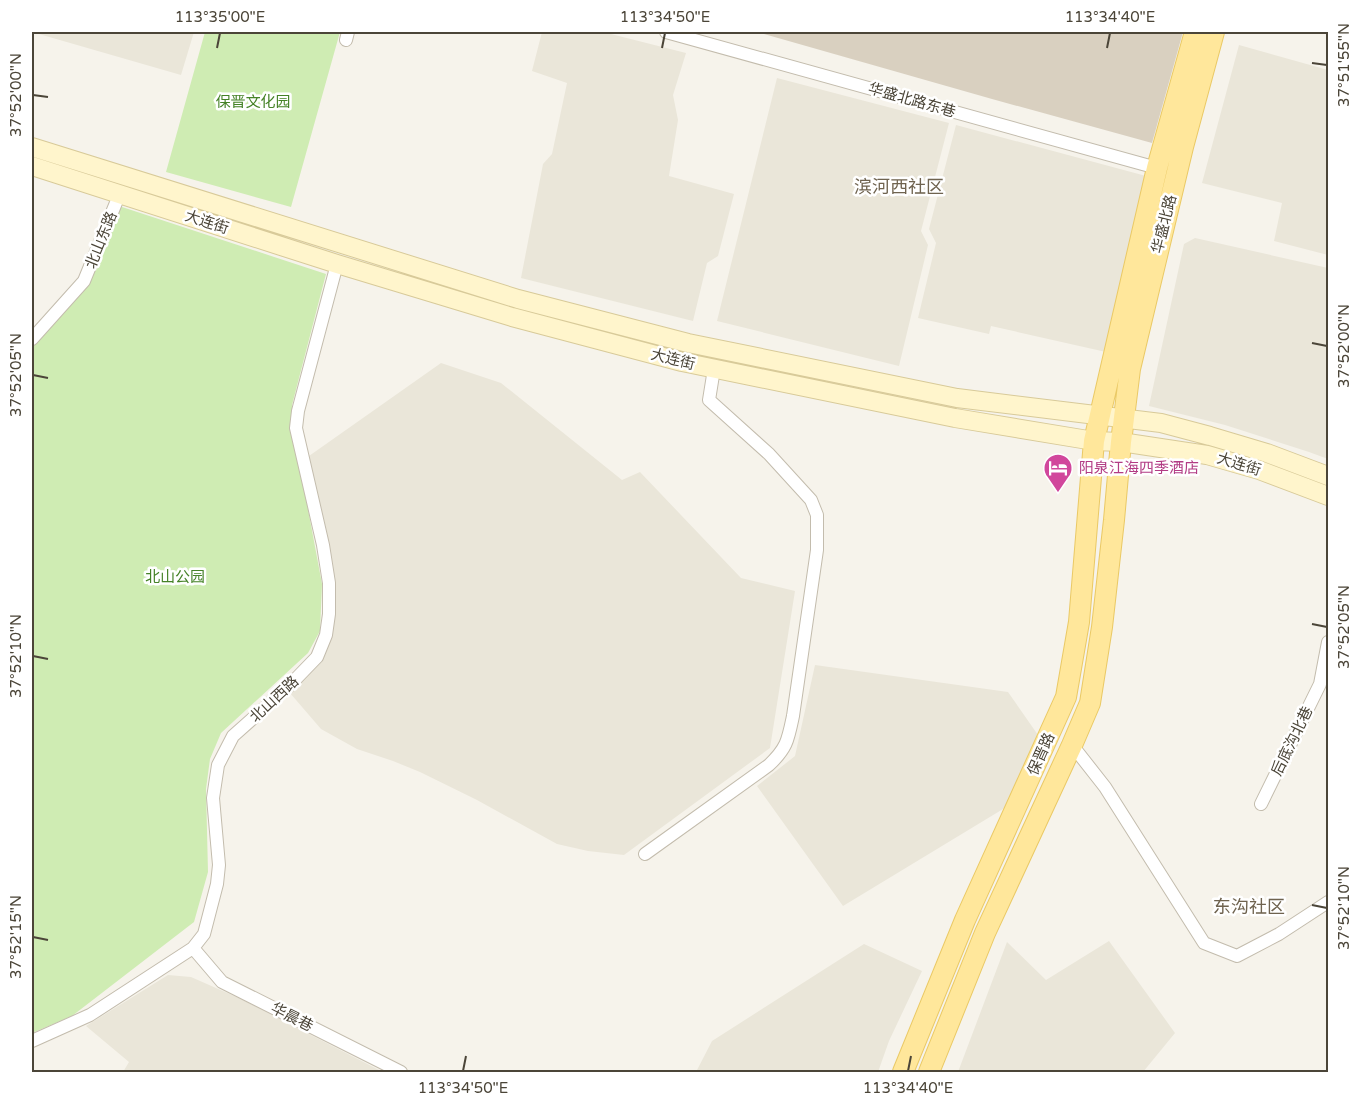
<svg xmlns="http://www.w3.org/2000/svg" width="1360" height="1104" viewBox="0 0 1360 1104" font-family="'Varela Round','Noto Sans SC',sans-serif">
	<rect width="100%" height="100%" fill="#f6f3eb"/>
	<!-- residential -->
	<path fill="#eae6d9" d="M32,32h162l-13,43z
		M542,32h61l83,21 -13,42 5,25 -9,56 65,18 -16,62 -11,7 -14,58 -172,-43 22,-114 9,-10 15,-71 -35,-12z
		M1239,45l89,25v185l-54,-14 8,-38 -80,-20z
		M777,78l172,45 -28,108 7,14 -29,121 -182,-45z
		M956,125l190,51 -40,176 -115,-26 -2,8 -71,-16 18,-75 -7,-14z
		M1195,238l133,30v191l-19,-7 -84,-27 -76,-19 35,-162z
		M441,363l60,20 121,97 18,-8 101,106 54,13 -25,157 -146,107 -36,-4 -31,-7 -80,-44 -57,-28 -27,-11 -36,-12 -36,-20 -31,-36 32,-34 13,-76 -6,-41 -20,-86z
		M815,665l193,27 30,43 -30,71 -165,100 -86,-120 38,-30z
		M1109,941l66,92 -32,39h-185l49,-130 39,38z
		M864,944l58,27 -33,70 -11,31h-182l16,-31z
		M168,975l23,2 50,22 142,73h-260l6,-10 -43,-36z"/>
	<!-- green -->
	<path fill="#cfecb3" d="M205,32h135l-49,175 -125,-35z
		M119,206l207,68 -34,131 1,24 29,155 -2,47 -12,22 -87,80 -11,26 -4,30 2,83 -14,50 -122,94 -40,17v-685l56,-64z"/>
	<!-- building -->
	<path fill="#d9d0c0" d="M764,32h419l-31,111 -160,-44 -228,-65z"/>
	<g fill="none" stroke-linecap="round" stroke-linejoin="round">
		<!-- street casing -->
		<g stroke="#c3bcad" stroke-width="14">
			<path id="street" d="M666,32l491,136
				M346,40l2,-8
				M32,339l52,-58 36,-88
				M1072,745l33,42 99,156 33,13 42,-22 49,-32
				M1261,804l59,-120 8,-42
				M645,854l124,-89c18,-17 19,-25 24,-49l24,-166v-35l-6,-15 -42,-46 -60,-54 5,-31
				M193,948l29,34 179,90
				M32,1041l58,-26 103,-67 11,-14 13,-50 2,-19 -6,-67 5,-33 15,-29 54,-48 30,-31 9,-22 3,-21v-31l-6,-38 -27,-117 2,-17 39,-147"/>
		</g>
		<!-- secondary casing -->
		<g stroke="#d8ca99" stroke-width="20">
			<path id="secondary" d="M32,147l486,152 170,44 269,55 204,25 49,13 57,17 61,23
				M32,166l305,98 175,53 170,45 273,56 139,23 27,1 86,13 52,15 69,26"/>
		</g>
		<!-- primary casing -->
		<g stroke="#eac965" stroke-width="22">
			<path id="primary" d="M903,1072l62,-152 101,-223 13,-75 15,-181 63,-273 38,-136
				M929,1072l56,-139 87,-188 18,-42 12,-76 12,-107 7,-78 9,-73 53,-222 31,-115"/>
		</g>
		<!-- street -->
		<use href="#street" stroke="#fff" stroke-width="12"/>
		<!-- secondary -->
		<use href="#secondary" stroke="#fff5cc" stroke-width="18"/>
		<!-- primary -->
		<use href="#primary" stroke="#ffe79b" stroke-width="20"/>
	</g>
	<!-- ticks -->
	<path fill="none" stroke="#4b4538" stroke-width="2" d="M217,48l3,-15M662,48l3,-15M1107,48l3,-15M1312,63l15,2M33,95l15,2M1312,343l15,3M33,375l15,3M1312,624l15,3M33,656l15,3M1312,905l15,3M33,937l15,3M463,1071l3,-15M908,1071l3,-15"/>
	<!-- icons -->
	<defs>
		<g id="hotel-pin" transform="scale(1.5)"><path d="M0 17L-7.5 6A9.5 9.5 0 1 1 7.5 6Z" fill="#d1479c" stroke="#fff"/><path d="M-6-4.5h1.5V1H6V5H4.5V3h-9V5H-6ZM-4 0a1.8 1.8 0 1 1 3.6 0ZM.5 0V-2.5h3Q6-2.5 6 0Z" fill="#fff"/></g>
	</defs>
	<g fill-rule="evenodd">
		<use href="#hotel-pin" x="1058" y="468"/>
	</g>
	<g text-anchor="middle" dominant-baseline="central" stroke-width="5" stroke-linejoin="round" paint-order="stroke">
		<!-- street labels -->
		<g font-size="15" fill="#4b4538" stroke="#fff">
			<text transform="translate(912 100) rotate(16)">华盛北路东巷</text>
			<text transform="translate(207 222) rotate(18)">大连街</text>
			<text transform="translate(1164 224) rotate(-76)">华盛北路</text>
			<text transform="translate(101 240) rotate(-68)">北山东路</text>
			<text transform="translate(673 359) rotate(14)">大连街</text>
			<text transform="translate(1239 464) rotate(17)">大连街</text>
			<text transform="translate(274 699) rotate(-43)">北山西路</text>
			<text transform="translate(1292 741) rotate(-64)">后底沟北巷</text>
			<text transform="translate(1041 754) rotate(-66)">保晋路</text>
			<text transform="translate(292 1017) rotate(27)">华晨巷</text>
		</g>
		<!-- park labels -->
		<g font-size="15" fill="#458227" stroke="#fff">
			<text x="253" y="102">保晋文化园</text>
			<text x="175" y="577">北山公园</text>
		</g>
		<!-- hotel labels -->
		<g font-size="15" fill="#b23c85" stroke="#fff" text-anchor="start">
			<text x="1079" y="468">阳泉江海四季酒店</text>
		</g>
		<!-- quarter labels -->
		<g font-size="18" fill="#6f634f" stroke="#fff">
			<text x="899" y="187">滨河西社区</text>
			<text x="1249" y="907">东沟社区</text>
		</g>
	</g>
	<!-- border -->
	<rect width="1360" height="1104" fill="none" stroke="#ffffff" stroke-width="66"/>
	<rect x="33" y="33" width="1294" height="1038" fill="none" stroke="#4b4538" stroke-width="2"/>
	<g font-size="15" text-anchor="middle" fill="#4b4538">
		<text x="220" y="22">113°35'00"E</text>
		<text x="665" y="22">113°34'50"E</text>
		<text x="1110" y="22">113°34'40"E</text>
		<text transform="translate(1344 65) rotate(-90)" y="5">37°51'55"N</text>
		<text transform="translate(16 95) rotate(-90)" y="5">37°52'00"N</text>
		<text transform="translate(1344 346) rotate(-90)" y="5">37°52'00"N</text>
		<text transform="translate(16 375) rotate(-90)" y="5">37°52'05"N</text>
		<text transform="translate(1344 627) rotate(-90)" y="5">37°52'05"N</text>
		<text transform="translate(16 656) rotate(-90)" y="5">37°52'10"N</text>
		<text transform="translate(1344 908) rotate(-90)" y="5">37°52'10"N</text>
		<text transform="translate(16 937) rotate(-90)" y="5">37°52'15"N</text>
		<text x="463" y="1093">113°34'50"E</text>
		<text x="908" y="1093">113°34'40"E</text>
	</g>
</svg>
